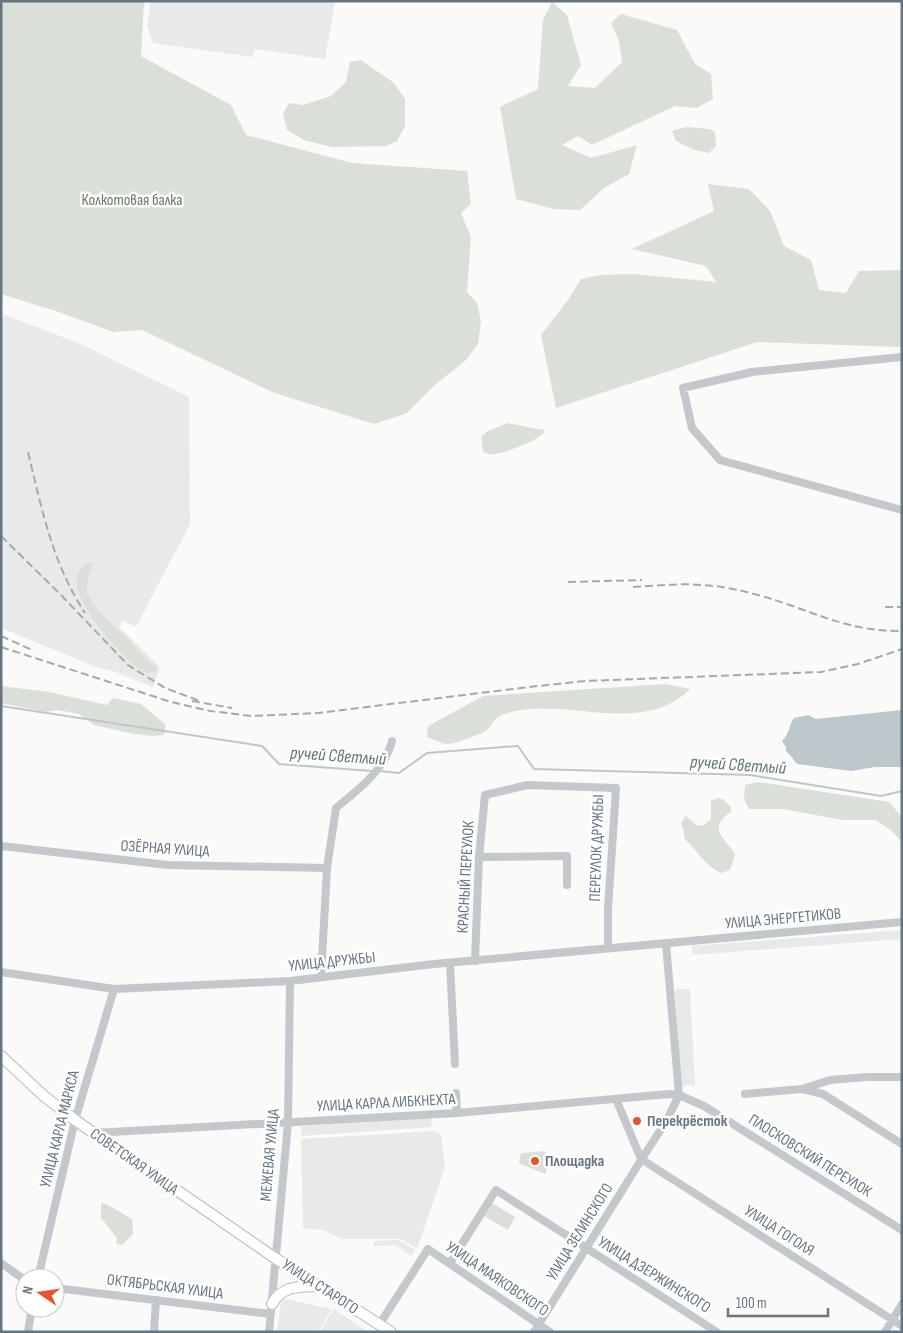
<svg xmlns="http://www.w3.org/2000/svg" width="903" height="1333" viewBox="0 0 903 1333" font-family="'Sofia Sans Condensed',sans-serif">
	<rect width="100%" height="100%" fill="#fafaf8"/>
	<!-- built -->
	<path fill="#e8e9e9" d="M151,1h184l-10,58 -70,-10 -2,8 -100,-14 -6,-17z
		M5,315l76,29 108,53 1,127 -54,103 -13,-7 -4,7 41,40 -7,20 -40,-16 -17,-4 -95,-39v-308z
		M902,930v9l-209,16 -1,-9z
		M675,989h15l5,96 -15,1z
		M431,1118l1,9 -130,9 -1,-10z
		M435,1131l6,4 4,32 -28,82 -16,-10h-59l-19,-9 -20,-2 -2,-89z
		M399,1240l16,10 -4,6 -16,-11 -21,1v-5z
		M286,1299l46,10 -14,23h-41l4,-30z
		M334,1309l34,23h-49z"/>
	<!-- green -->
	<path fill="#dadfd7" d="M1,1h143l-3,55 90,49 15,30 106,28 115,8 4,33 -10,9 10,24 -4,55 10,11 4,18 -3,23 -12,16 -30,24 -29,29 -33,11 -102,-32 -130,-62 -29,2 -57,-21 -55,-17z
		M552,2l15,13 14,50 -13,21 27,2 27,-26 -3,-21 -8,-18 10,-9 56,16 18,34 16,10 2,25 -17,9 -21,-2 -83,39 -14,-9 -16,9 29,13 46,-13 -8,29 -25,14 -24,22 -26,-1 -38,-10 -16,-92 38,-18 5,-69z
		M361,60l33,23 11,16v27l-8,15 -11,5 -55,1 -27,-7 -17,-10 -4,-16 6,-11 14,2 28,-9 15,-14 4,-20z
		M687,127l22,2 6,3 1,14 -7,7 -14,-3 -19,-9 -4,-10z
		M708,184l41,5 21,22 14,35 27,14 8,30 27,3 13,-22 43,-1v77l-145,-5 -201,66 -15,-73 27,-35 13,-21 19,-4 33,-1 83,8 -10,-16 -74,-17 82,-38z
		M508,423l29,6h4l4,2c-6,10 -39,21 -50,23 -5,1 -8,-1 -12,-2l-2,-15 7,-6z
		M87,563h6c-2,9 -7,18 -6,27 3,16 25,35 37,45 11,11 21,24 33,33l-1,4 -9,1 -7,-3c-19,-16 -89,-85 -53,-107z
		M665,684l25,5c-43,43 -108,15 -161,20 -8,1 -21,3 -29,7 -6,2 -8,10 -13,14 -3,3 -33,14 -39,14 -6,0 -15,-5 -21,-7l1,-11 55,-30z
		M1,686l48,6 58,13 6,-7 28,6 25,21 -2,10 -11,1 -19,-2 -40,-9 -15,-11 -21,-4 -12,2 -45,-9z
		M758,782l131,20 13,15v25l-10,-11 -16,-11h-34l-59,-11h-34l-5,-10 1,-14z
		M718,798l6,2 7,7v5c-25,17 -6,26 4,42l-5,16 -9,3c-17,-8 -23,-22 -37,-35v-7l-3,-8 5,-7 11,10 7,-1 7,-6v-18z
		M545,1151l5,8 -5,15 -26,-11 2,-10z
		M101,1203l5,1 26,15 1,15 -11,11 -6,-1 1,-6 -16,-20z
		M492,1203l23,14 -7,13 -24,-14z"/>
	<!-- water -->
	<path fill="#bbc7cb" d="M902,710v57h-27l-24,4 -54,-7 -7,-9 -4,-4v-4l-4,-6c8,-8 6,-14 12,-23l14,-3 8,4z"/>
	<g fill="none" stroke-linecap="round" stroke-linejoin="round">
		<!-- stream -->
		<path stroke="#bbc7cb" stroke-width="2" d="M1,706l261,40 17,18 93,7
			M380,771l19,2 28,-20 91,-7 16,23 216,6 131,21 21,-5"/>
		<!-- secondary casing -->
		<g stroke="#b3babf" stroke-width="12">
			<path id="secondary" d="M1,1056l44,41 30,23 200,138 116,74
				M272,1304c11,-19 26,-17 47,-18"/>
		</g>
		<!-- street -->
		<path stroke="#c3c8cc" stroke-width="8" d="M902,357l-150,15 -69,16 9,40 28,32 182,50
			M1,846l167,19 159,3
			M479,857l88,-1v29
			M475,961l4,-104 6,-62 42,-10 89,3 -8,121v39
			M450,963l5,101
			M1,972l113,17 176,-8 144,-17 468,-42
			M321,977l6,-109 9,-60c23,-19 48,-37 56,-67
			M802,1089l21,5 79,50
			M456,1093l1,20
			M745,1094l57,-5 28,-9 37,-3h35
			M616,1099l25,60 261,167
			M93,1133l364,-20 212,-19 10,1 25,11 198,124
			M1,1263l24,17
			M450,1263l46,-73 221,142
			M38,1278l37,-158 39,-131
			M55,1288l216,26
			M379,1325l49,-76 122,83
			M28,1332l4,-24
			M154,1332l2,-32
			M269,1332l19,-209 2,-142
			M534,1332l109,-175 24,-37 12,-25 -13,-151
			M885,1332l17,-28"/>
		<!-- secondary -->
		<use href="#secondary" stroke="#fff" stroke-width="10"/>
		<!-- rail -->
		<path stroke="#a2aab0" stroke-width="2" stroke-dasharray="8 4" stroke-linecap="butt" d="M28,452c14,58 24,110 57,161
			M1,536l59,58 68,71 37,23 35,13
			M568,582l74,-2
			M633,587c23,-1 46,-4 69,-2 19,1 38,5 56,10 52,14 87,37 144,36
			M885,607h17
			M1,636l31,14
			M1,647l170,55 39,9 42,5 66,-3 211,-26 56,-6 236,-9 37,-8 44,-15
			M192,701l40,7"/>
	</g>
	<!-- markers -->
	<g fill="#e4572e" stroke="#fff" stroke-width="2">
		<circle cx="637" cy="1121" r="5"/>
		<circle cx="535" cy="1161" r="5"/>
	</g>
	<g text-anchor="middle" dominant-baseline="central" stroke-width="5" stroke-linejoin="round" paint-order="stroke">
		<!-- park labels -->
		<g font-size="16" fill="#687a64" stroke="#fff">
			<text x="132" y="200">Колкотовая балка</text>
		</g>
		<!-- street labels -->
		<g font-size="16" fill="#657683" stroke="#fff">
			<text transform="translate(597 848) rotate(-88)">ПЕРЕУЛОК ДРУЖБЫ</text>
			<text transform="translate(165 849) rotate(4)">ОЗЁРНАЯ УЛИЦА</text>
			<text transform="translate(466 877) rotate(-87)">КРАСНЫЙ ПЕРЕУЛОК</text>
			<text transform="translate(783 919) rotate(-5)">УЛИЦА ЭНЕРГЕТИКОВ</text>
			<text transform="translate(332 962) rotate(-6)">УЛИЦА ДРУЖБЫ</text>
			<text transform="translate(386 1103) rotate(-3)">УЛИЦА КАРЛА ЛИБКНЕХТА</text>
			<text transform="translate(60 1129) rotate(-76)">УЛИЦА КАРЛА МАРКСА</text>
			<text transform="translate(270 1155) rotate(-85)">МЕЖЕВАЯ УЛИЦА</text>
			<text transform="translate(810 1156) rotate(32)">ПЛОСКОВСКИЙ ПЕРЕУЛОК</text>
			<text transform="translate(134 1162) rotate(35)">СОВЕТСКАЯ УЛИЦА</text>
			<text transform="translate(779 1231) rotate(33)">УЛИЦА ГОГОЛЯ</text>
			<text transform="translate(580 1232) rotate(-58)">УЛИЦА ЗЕЛИНСКОГО</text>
			<text transform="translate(654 1275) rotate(32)">УЛИЦА ДЗЕРЖИНСКОГО</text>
			<text transform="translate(497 1279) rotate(34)">УЛИЦА МАЯКОВСКОГО</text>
			<text transform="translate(165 1287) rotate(7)">ОКТЯБРЬСКАЯ УЛИЦА</text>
			<text transform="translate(320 1287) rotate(33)">УЛИЦА СТАРОГО</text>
		</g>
		<!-- poi labels -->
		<g font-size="16" font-weight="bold" fill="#657683" stroke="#fff" text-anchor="start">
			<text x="647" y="1121">Перекрёсток</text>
			<text x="545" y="1161">Площадка</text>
		</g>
		<!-- water labels -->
		<g font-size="18" font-style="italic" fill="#60757c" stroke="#fff">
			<text transform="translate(338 756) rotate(4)">ручей Светлый</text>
			<text transform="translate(738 765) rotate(4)">ручей Светлый</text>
		</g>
	</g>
	<!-- border -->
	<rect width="903" height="1333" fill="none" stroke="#657683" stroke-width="5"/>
	<!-- north arrow -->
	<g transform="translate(40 1293) rotate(283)"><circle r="24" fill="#ffffff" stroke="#c1c8cd"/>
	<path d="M0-4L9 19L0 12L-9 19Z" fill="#e4572e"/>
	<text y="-8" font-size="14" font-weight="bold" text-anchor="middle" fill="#657683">N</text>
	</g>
	<!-- scale -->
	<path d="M728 1308v8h100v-8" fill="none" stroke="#657683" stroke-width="2.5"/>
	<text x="736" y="1308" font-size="15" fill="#657683" stroke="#ffffff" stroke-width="4" paint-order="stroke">100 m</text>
</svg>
